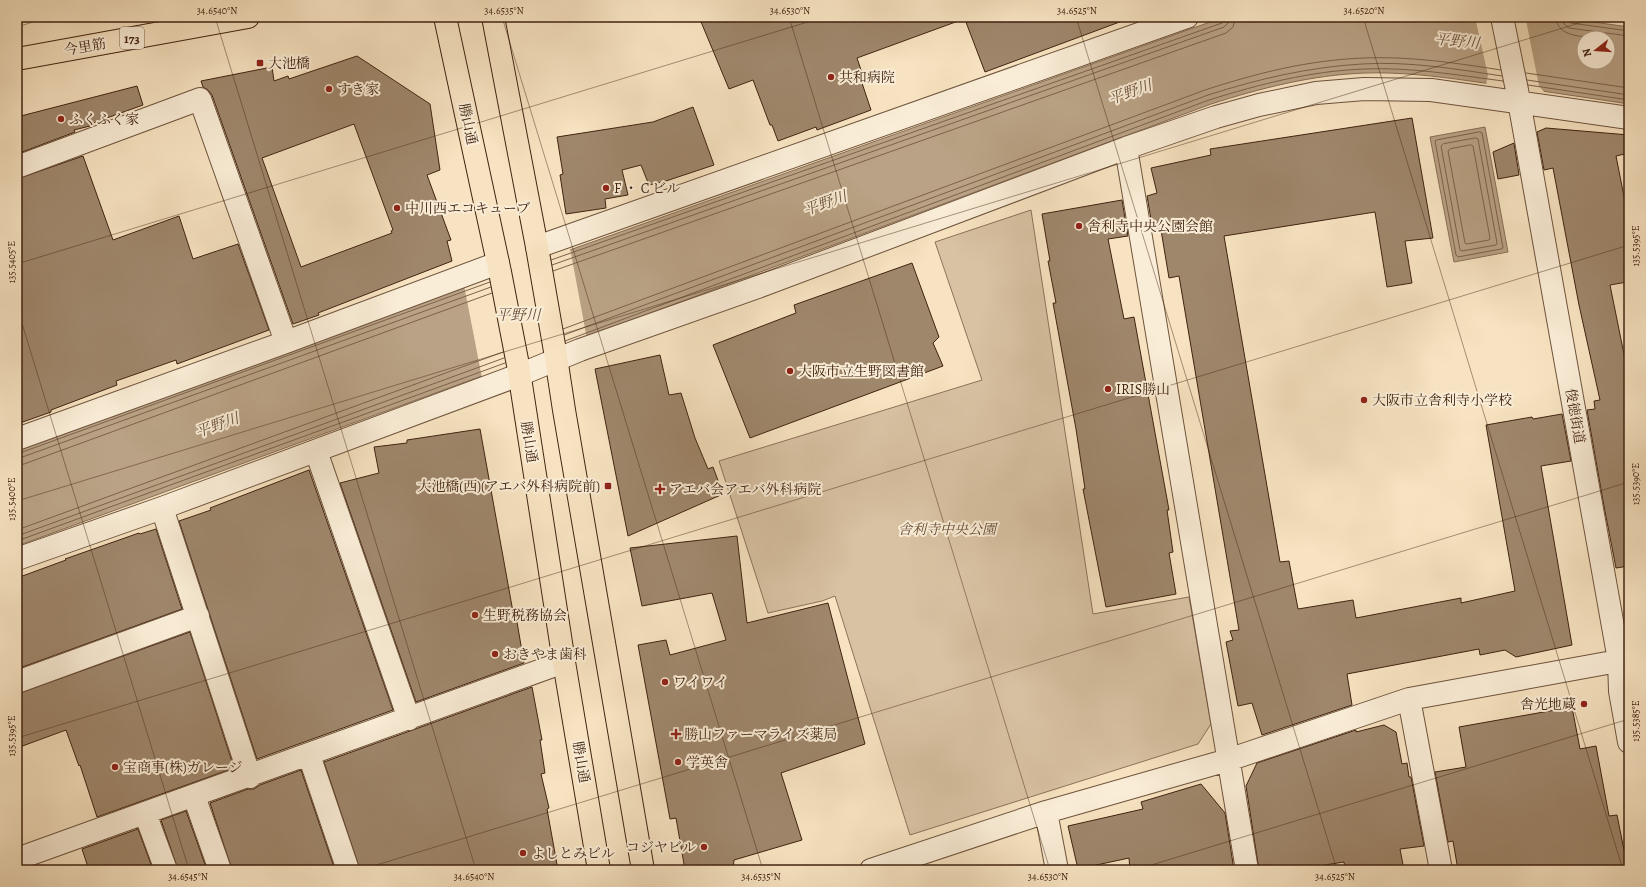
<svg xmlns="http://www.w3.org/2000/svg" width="1646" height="887" viewBox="0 0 1646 887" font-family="Alegreya,'Noto Serif JP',serif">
	<rect width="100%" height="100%" fill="#f7e3c1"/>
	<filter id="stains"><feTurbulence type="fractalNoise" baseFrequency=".005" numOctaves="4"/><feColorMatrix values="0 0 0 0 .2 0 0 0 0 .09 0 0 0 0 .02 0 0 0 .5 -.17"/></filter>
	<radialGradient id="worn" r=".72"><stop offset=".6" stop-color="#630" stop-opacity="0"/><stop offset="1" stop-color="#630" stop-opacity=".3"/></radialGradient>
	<!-- green -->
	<path fill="#d8c2a3" stroke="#8c725a" d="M1031,210l62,404 96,-17 22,127 -13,20 -288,91 -75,-239 -13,5 -54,12 -49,-152 263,-81 -47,-138z"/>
	<!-- water -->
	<path fill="#b9a285" stroke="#896f56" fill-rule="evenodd" d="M1228,17h330l71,10v77c-53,-8 -106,-16 -159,-23 -35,-5 -70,-9 -105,-8 -53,2 -104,15 -154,31l-732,273 -462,169v-95l446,-163 750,-267zM1584,38h24v24h-24z
		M1485,127l23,125 -54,10 -24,-125z"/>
	<!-- pier -->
	<path fill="#f7e3c1" d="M1475,17h52l-1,3 13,66 6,7 -59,-8 2,-10z
		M570,248l17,91 -105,39 -18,-93z"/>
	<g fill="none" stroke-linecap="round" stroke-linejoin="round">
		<!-- shore -->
		<path stroke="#7c624a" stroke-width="1" d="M1556,17c1,21 27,19 42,21
			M1562,17l2,7 5,4 60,8
			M1567,17l1,4 3,2 58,8
			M1526,73l103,15
			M1527,80l102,15
			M1528,85l101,15
			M1480,132l2,1 21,115 -2,1 -43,8 -2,-2 -21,-114 2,-1z
			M1476,138l2,1 19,104 -1,2 -34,6 -2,-1 -19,-104 2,-2z
			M1471,145l2,1 17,92 -1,2 -22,4 -2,-1 -17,-92 2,-2z
			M551,260l671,-237 2,-2 1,-4
			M552,265l672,-238 4,-4 2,-6
			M553,271l673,-238 7,-6 3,-10
			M563,329l642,-239c52,-17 104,-30 159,-32 45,-2 92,5 137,12
			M564,335l644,-240c50,-16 101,-28 154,-31 46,-3 94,5 140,12
			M565,341l644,-241c51,-16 102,-29 155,-31 46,-2 93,6 139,12
			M17,454l473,-172
			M17,459l474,-172
			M17,465l7,-1 468,-171
			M17,530l486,-178
			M17,536l487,-178
			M17,541l488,-178"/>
	</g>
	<!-- building -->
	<path fill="#9f876c" stroke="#402310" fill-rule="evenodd" d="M699,17h261l1,3 -104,38 8,24 -3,1 9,27 -54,20 -1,-3 -38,14 -6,-16h-2l-17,-45 -24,9z
		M964,17h160l1,3 -140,52z
		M357,56l73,48 10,66 -13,5 24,65 -4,1 5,20 -134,52 1,2 -26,9 -81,-229 -4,-5 -5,-3 -2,-6 71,-14 2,14 14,-5 1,3zM354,124l39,106 -2,1 1,2 -91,34 -39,-109z
		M137,86l6,19 -53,19v2l-16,4 1,2 -58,22v-37z
		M693,107l21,58 -48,16 -17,4 -8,-20 -19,5 6,25 -23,4 1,9 -40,6 -6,-39 3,-1 -6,-37 96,-15z
		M1412,118l21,120 -28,3 7,42 -25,4 -12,-75 -151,24 56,326 9,-1 9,48 55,-9 3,18 105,-20v5l54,-12 -29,-166 46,-8 1,2 29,-5 9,47 -30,5 31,179 -56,12 -11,-7 -25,5 -1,-6 -132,25 5,31 -90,30 -10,-32 -14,3 -12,-64 7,-2 -3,-9 9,-1 -60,-354 -10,2 -8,-48 -8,1 -6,-35 10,-3 -6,-25 60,-13 -1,-6z
		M1546,128l83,7v18l-13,3 13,66v44l-5,1 3,15 -17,3 19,94v187l-13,2 -12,-62 -17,-96 8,-1 -1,-8 6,-1 -21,-95 -26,-137 -9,2 -7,-38z
		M1514,143l5,32 -21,4 -5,-27z
		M83,156l30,84 66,-24 14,43 45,-15 31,86 -92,34 -1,-4 -60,21 1,4 -66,25v2l-34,12v-245z
		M1122,200l6,36 -20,3 16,80 10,-2 35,193h-2l6,42 -4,1 7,41 -70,13 -23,-118h2l-9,-60 -23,-126h3l-8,-42h2l-8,-47z
		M912,263l27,74 -6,6 10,23 -193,72 -37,-93 83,-32 -2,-8z
		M660,355l9,40 12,-2 14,45 13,31 5,-2 10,27 -95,42 -33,-167z
		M480,429l35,194 2,-1 7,41 -108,39 -76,-219 39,-10 -5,-26 33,-4v-3z
		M309,470l84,240 -136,49 -78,-238 32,-11 -1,-2z
		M156,529l26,80 -165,60v-91l49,-18 -1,-1 74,-26 1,1z
		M737,536l10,87 81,-20 37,141 -84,29 21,67 -68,20 -1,10h-48l-9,-52 -6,1 -32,-174 28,-5 4,15 56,-15 -14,-47 -70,13 -12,-58z
		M190,632l44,136 -137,49 -17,-52 -1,1 -13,-36 -49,18v-54z
		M532,687l10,53h-2l5,33 -4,1 8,34 -2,1 11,61h-198l-36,-108z
		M1572,707l8,42 16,-3 13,70 8,-1 11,55h-170l-5,-29 -5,1 -13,-70 31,-5 -7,-40z
		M1384,725l12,7 6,32 5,-1 2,14h2l13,69 -24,3 4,21h-59l-1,-8 -51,8h-34l-13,-84 11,-23 99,-33v2z
		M301,770l34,100h-103l-22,-67 38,-14h6l6,-4z
		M1201,784l24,29 9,57h-104l-1,-12 -51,11 -10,-43 75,-17 -2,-7z
		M186,811l21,59h-29l-17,-50z
		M138,829l15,41h-64l-7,-21z"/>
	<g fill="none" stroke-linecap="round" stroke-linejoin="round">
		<!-- minor casing -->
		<g stroke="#6e533c" stroke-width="24">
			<path id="minor" d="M1502,17l15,73 102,570 1,31 9,51
				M1126,148l121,722
				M17,167l183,-68 86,243
				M537,247l650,-230
				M17,439l269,-97 212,-79
				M316,451l93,268
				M162,508l88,269
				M17,559l145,-51 357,-133 61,-25 186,-66 360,-136 90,-31 43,-12 57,-12 48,-4 67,1 198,28
				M17,682l181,-66
				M1409,699l32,171
				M309,755l39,115
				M194,796l26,74
				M1046,812l11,58
				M145,813l21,57
				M17,859l547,-197
				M871,870l175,-58 182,-52 181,-61 220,-40"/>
		</g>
		<!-- primary casing -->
		<g stroke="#402310" stroke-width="24">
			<path id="primary" d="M445,17l55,255 18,93 46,297 35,208
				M493,17l44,230 18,104 9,59 79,460
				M17,59l231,-42"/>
		</g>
		<!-- minor -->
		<use href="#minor" stroke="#faedd7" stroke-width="22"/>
		<!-- primary -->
		<use href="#primary" stroke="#f7e3c1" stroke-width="22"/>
	</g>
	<!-- ticks -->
	<path fill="none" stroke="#402310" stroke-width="1" stroke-opacity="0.45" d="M215,17l261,853M502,17l261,853M789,17l261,853M1076,17l261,853M1363,17l260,853M17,27l32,-10M17,264l807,-247M17,307l172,563M17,501l1582,-484M17,738l1612,-493M360,870l1269,-388M1135,870l494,-151"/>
	<!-- markers -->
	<g fill="#8f2418" stroke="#faedd7" stroke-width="1.5">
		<rect x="256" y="59" width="8" height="8" rx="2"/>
		<circle cx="831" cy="77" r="4"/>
		<circle cx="329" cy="89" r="4"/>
		<circle cx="61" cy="119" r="4"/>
		<circle cx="606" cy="188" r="4"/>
		<circle cx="397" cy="208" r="4"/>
		<circle cx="1079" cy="226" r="4"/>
		<circle cx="790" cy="371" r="4"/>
		<circle cx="1108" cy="389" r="4"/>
		<circle cx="1364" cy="400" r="4"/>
		<rect x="604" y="482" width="8" height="8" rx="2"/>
		<path d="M658 483h4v4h4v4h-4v4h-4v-4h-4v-4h4z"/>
		<circle cx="475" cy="615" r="4"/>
		<circle cx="495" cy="654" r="4"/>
		<circle cx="665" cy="682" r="4"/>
		<circle cx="1584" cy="704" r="4"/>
		<path d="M674 728h4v4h4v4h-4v4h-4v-4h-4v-4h4z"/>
		<circle cx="678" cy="762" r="4"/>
		<circle cx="115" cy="767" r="4"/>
		<circle cx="704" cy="847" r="4"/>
		<circle cx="523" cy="853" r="4"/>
	</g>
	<g text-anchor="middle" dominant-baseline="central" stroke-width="4" stroke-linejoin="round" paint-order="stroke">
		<!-- shield labels -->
		<rect fill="#faedd7" stroke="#78604c" stroke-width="1" x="120" y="27" width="24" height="22" rx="3"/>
		<g font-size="13" font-weight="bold" fill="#402310">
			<text x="132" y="38">173</text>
		</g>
		<!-- street labels -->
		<g font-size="14" fill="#402310" stroke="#faedd7">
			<text transform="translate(85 47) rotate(-10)">今里筋</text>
			<text transform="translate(468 124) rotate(78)">勝山通</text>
			<text transform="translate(1575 416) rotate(80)">俊徳街道</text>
			<text transform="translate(529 442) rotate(81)">勝山通</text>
			<text transform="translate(581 762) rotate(80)">勝山通</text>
		</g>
		<!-- poi labels -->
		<g font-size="14" fill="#402310" stroke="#faedd7" text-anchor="start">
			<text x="268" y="63">大池橋</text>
			<text x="839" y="77">共和病院</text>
			<text x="337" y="89">すき家</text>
			<text x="69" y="119">ふくふく家</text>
			<text x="614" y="188">F ・ C ビル</text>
			<text x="405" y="208">中川西エコキューブ</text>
			<text x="1087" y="226">舎利寺中央公園会館</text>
			<text x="798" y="371">大阪市立生野図書館</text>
			<text x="1116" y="389">IRIS勝山</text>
			<text x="1372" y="400">大阪市立舎利寺小学校</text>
			<text x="600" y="486" text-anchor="end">大池橋(西)(アエバ外科病院前)</text>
			<text x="669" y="489">アエバ会アエバ外科病院</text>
			<text x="483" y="615">生野税務協会</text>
			<text x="503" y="654">おきやま歯科</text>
			<text x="673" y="682">ワイワイ</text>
			<text x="1576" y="704" text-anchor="end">舎光地蔵</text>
			<text x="684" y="734">勝山ファーマライズ薬局</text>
			<text x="686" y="762">学英舎</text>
			<text x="123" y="767">宝商事(株)ガレージ</text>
			<text x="696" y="847" text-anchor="end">コジヤビル</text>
			<text x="531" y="853">よしとみビル</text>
		</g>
		<!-- park labels -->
		<g font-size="14" font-style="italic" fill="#664b35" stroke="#faedd7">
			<text x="947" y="529">舎利寺中央公園</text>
		</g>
		<!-- water labels -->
		<g font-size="15" font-style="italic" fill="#6a4f39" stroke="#faedd7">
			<text transform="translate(1457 41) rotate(6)">平野川</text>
			<text transform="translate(1130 92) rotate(-20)">平野川</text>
			<text transform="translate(825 203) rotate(-20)">平野川</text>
			<text x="518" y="315">平野川</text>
			<text transform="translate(217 425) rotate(-20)">平野川</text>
		</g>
	</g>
	<!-- margin -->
	<rect width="1646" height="887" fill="none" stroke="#f7e3c1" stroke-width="44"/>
	<!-- north arrow -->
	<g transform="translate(1596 50) rotate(253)"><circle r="19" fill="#faedd7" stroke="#b09c87"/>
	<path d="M0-3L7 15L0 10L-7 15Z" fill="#8f2418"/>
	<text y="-6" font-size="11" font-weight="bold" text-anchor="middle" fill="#402310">N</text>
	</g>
	<rect x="22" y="22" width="1602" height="843" fill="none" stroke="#402310" stroke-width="1.5"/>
	<g font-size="10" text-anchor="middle" fill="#402310">
		<text x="217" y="14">34.6540°N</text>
		<text x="504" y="14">34.6535°N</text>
		<text x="790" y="14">34.6530°N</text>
		<text x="1077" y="14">34.6525°N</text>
		<text x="1364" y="14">34.6520°N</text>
		<text transform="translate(1635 246) rotate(-90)" y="4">135.5395°E</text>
		<text transform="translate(11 262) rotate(-90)" y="4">135.5405°E</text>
		<text transform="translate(1635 484) rotate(-90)" y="4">135.5390°E</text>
		<text transform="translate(11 499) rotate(-90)" y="4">135.5400°E</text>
		<text transform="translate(1635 721) rotate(-90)" y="4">135.5385°E</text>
		<text transform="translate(11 736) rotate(-90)" y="4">135.5395°E</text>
		<text x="188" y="880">34.6545°N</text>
		<text x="474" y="880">34.6540°N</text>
		<text x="761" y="880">34.6535°N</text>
		<text x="1048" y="880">34.6530°N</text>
		<text x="1335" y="880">34.6525°N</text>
	</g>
	<rect width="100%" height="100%" filter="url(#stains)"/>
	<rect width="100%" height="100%" fill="url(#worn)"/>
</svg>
